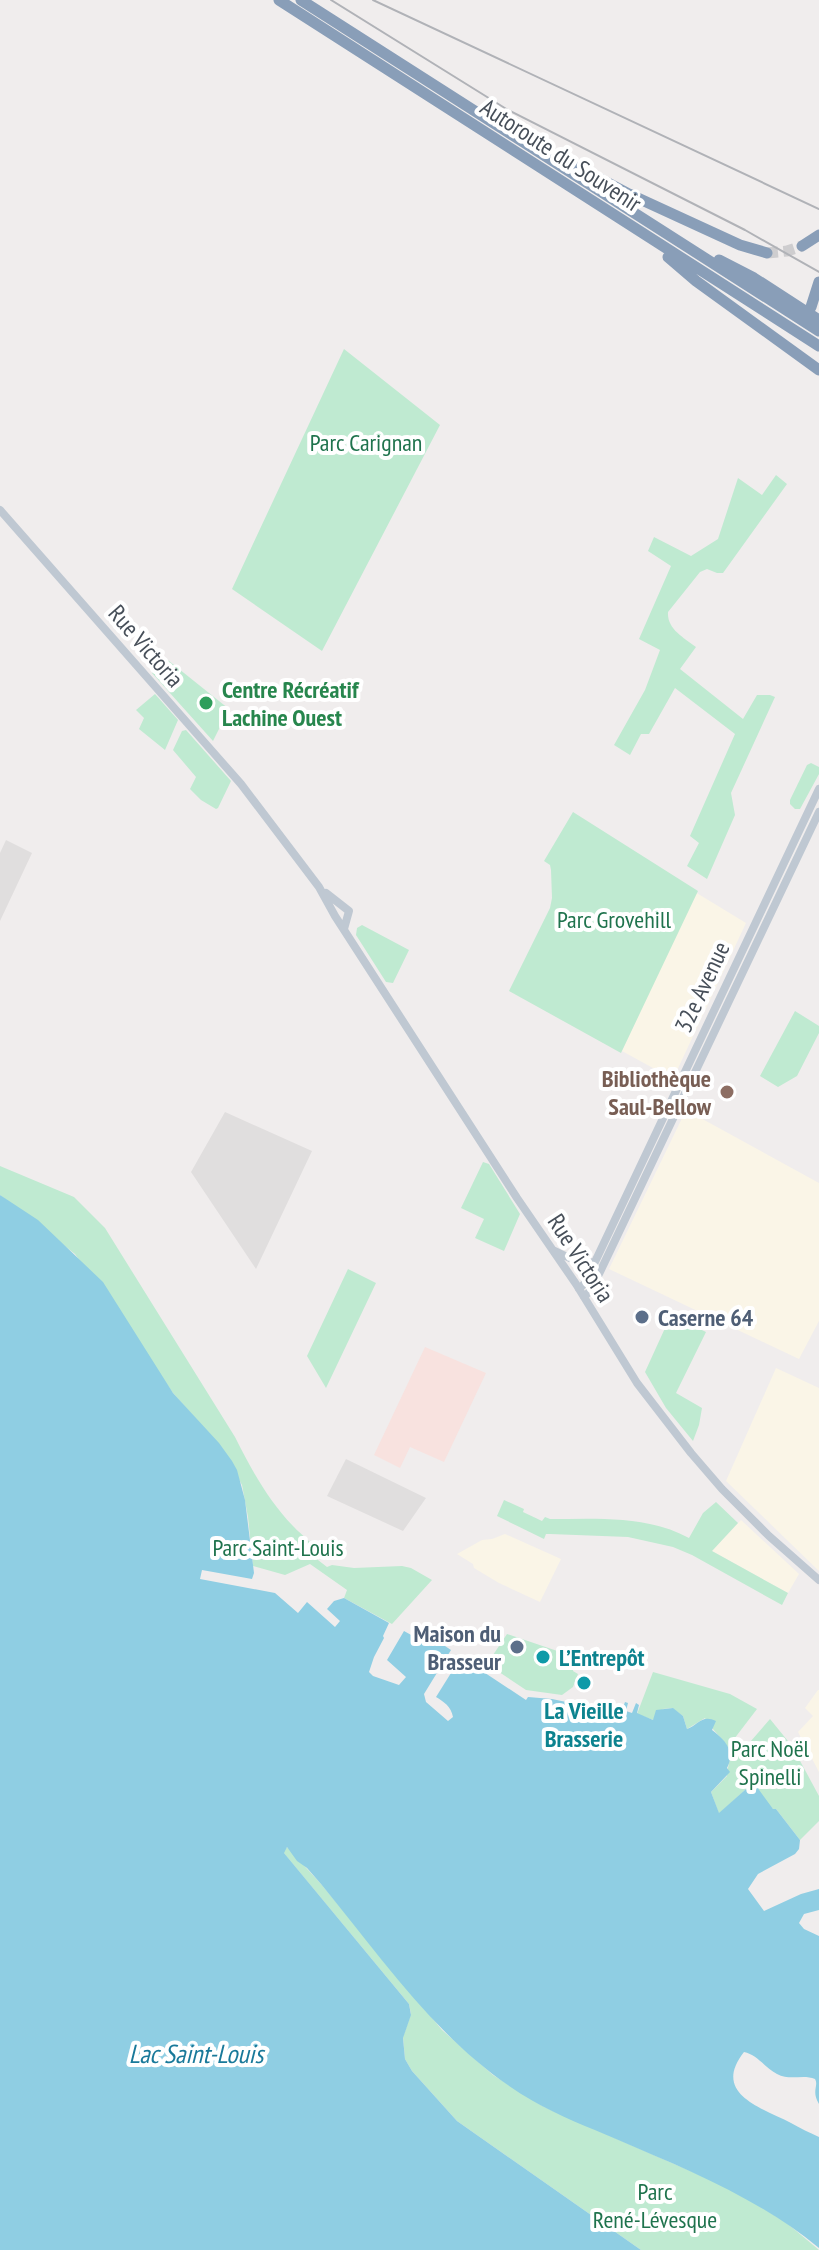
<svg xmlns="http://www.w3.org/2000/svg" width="819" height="2250" viewBox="0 0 819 2250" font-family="'PT Sans Narrow',sans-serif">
	<rect width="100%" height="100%" fill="#f0eded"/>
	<!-- commercial -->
	<path fill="#faf5e7" d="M695,892l51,31 -73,156 -51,-28z
		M686,1110l133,73v138l-20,38 -190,-90z
		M776,1368l43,20v183l-93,-90z
		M741,1520l58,54 -11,19 -76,-42z
		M505,1534l56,25 -21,43 -41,-19 -25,-15 -1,-4 -16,-10 25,-14 10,-1z
		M818,1690h1v82l-21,-40 15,-16 -8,-8z"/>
	<!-- education -->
	<path fill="#e0dede" d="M6,840l26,13 -32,68v-68z
		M225,1112l87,39 -56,118 -65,-97z
		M346,1459l80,39 -23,33 -76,-35z"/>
	<!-- medical -->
	<path fill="#f8e2df" d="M425,1347l61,26 -42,89 -34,-15 -10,21 -26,-13z"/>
	<!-- green -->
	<path fill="#bfead1" d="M344,349l96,76 -118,226 -90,-62z
		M776,475l11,9 -64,89h-6l-10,-4 -7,3 -32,40c-1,17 15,25 28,35l-16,22 63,50 14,-24h13l5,2 -44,96 4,22 -28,64 -20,-13 12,-23 -9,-7 45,-102 -60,-46 -26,46h-8l-11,21 -16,-10 31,-55 15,-40 -21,-11 32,-73 -23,-15 6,-14 37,19 27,-17 20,-61 24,17z
		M164,657l65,52 -16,32 -61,-68z
		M155,694l23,26 -13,30 -26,-21 5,-11 -8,-8z
		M186,730l45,51 -13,27 -2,1 -15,-9 -11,-11 6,-12 -23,-27 9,-19z
		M811,763l8,4v7l-19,35h-5l-5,-5v-4l17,-35z
		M573,812l125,79 -77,162 -112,-62 41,-83 2,-10 -1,-28 -1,-5 -6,-4z
		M362,925l47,25 -16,33 -7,-1 -30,-47 1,-7z
		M795,1011l24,15v7l-22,43 -19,11 -18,-11z
		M483,1162l6,2 31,50 -16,37 -29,-13 9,-19 -23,-11z
		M0,1166l74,31 31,31 130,209c16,32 33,63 58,89 9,10 26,20 25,34l9,7 5,-2 22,3 48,-2 9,2 21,12 -40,44 -48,-26 3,-8 -37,-26 -25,11 -32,-9 -5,-49 -6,-32 -20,-37 -49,-55 -98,-139 -75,-59z
		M348,1269l28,14 -50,105 -19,-32z
		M671,1315l35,17 -30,61 26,15 -3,17 -6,16 -27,-33 -21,-36z
		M504,1500l20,9 -1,3 19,9 3,-4 5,2c46,0 97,-4 139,19l14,-25 13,-11 22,21 -26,28 76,42 -6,12 -90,-50 -19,-8 -45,-10 -78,-3h-4l-2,5 -47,-23z
		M507,1634l68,23 -2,14 5,3 -5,13 -11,8 -36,-5 -39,-26z
		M653,1672l77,22 27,15 -26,34 13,6 26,-30 22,27 27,50v25l-19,19 -24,-31h-3l-27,-20 -27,25 -8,-22 16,-16c0,-9 5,-17 2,-26 -3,-9 -19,-22 -24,-32l-18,11 -4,-13 -11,-8 -9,1 -10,11 -16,-6z
		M287,1847l34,37 121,146 51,45 51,32 167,73 41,21 36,23 31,26h-178l-184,-129 -45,-50 -7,-12 -2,-22 8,-23 -2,-10 -126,-152z"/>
	<!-- water -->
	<path fill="#8fcee3" d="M0,1195l38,25 65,62 70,111 46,50 13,18 5,9 8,30 9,73 -2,6 -50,-9 -2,9 75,14 23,20 9,-11 28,25 5,-6 -13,-12 7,-8 10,-3 45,25 -6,13 1,2 -10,19 -5,15 4,4 26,9 7,-8 -19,-17 17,-29 27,15 11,-2 9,6 -27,44 2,8 22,19 5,-4c-2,-11 -9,-15 -17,-20l25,-40 65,43 2,-3 24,2 57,12 11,4 5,-13 3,1 -2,8 6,2 4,-10 3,2 -2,8 16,7 3,-10 17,-2 10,8 4,13c11,-4 15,-15 29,-8l-4,9c13,10 24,21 15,38l3,4 -19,20 8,21 27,-24 4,4 7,-6 16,22h3l24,31 -1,9 -4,5 -37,20 -10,15 16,22 37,-17 18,-5v21l-15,4 -5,9 5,6 15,7v168c-8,-13 0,-18 -4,-25 -12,-5 -25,2 -38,-5 -12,-6 -19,-19 -33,-22 -33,42 18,56 47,71 9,5 19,10 28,14v111c-61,-50 -131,-78 -203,-109 -28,-12 -57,-23 -83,-38 -89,-51 -148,-139 -212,-217l-14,-16 -10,-7 -10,-14 -3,6 125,151 2,11 -8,23 2,21 7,12 45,50 184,129h-641z"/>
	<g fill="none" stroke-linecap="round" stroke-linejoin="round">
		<!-- motorway-tunnel -->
		<path stroke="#cecdcf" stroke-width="11" stroke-dasharray="11 5.5" stroke-linecap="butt" d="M767,253l20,-2 15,-5"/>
		<!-- secondary -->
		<path stroke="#bfc8d2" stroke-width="8" d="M0,510l241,274 78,103 16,29 182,282 59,86 61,99 54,70 31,36 47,47 50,44
			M326,893l23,18 -5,18
			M555,1251l29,14 9,-3
			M579,1289l6,-6 234,-494
			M584,1297l6,-6 9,-17 220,-462"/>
		<!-- motorway -->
		<path stroke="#899eb8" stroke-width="11" d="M279,0l540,346
			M301,0l518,331
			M544,149l85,45 111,51 27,8
			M802,246l17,-11
			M668,257l28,24 123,89
			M719,260l35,18 65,42
			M811,307l8,-25"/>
		<!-- rail -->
		<path stroke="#b0b2b7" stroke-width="2" d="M331,0l177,110 237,120 74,42
			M373,0l446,209"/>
	</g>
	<!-- markers -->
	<circle fill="#2e9e5b" stroke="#fff" stroke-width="3" cx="206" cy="703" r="8"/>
	<circle fill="#8d6e63" stroke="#fff" stroke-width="3" cx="727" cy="1092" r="8"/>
	<g fill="#5c6f8a" stroke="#fff" stroke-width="3">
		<circle cx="642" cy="1317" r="8"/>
		<circle cx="517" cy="1647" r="8"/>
	</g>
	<g fill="#0f9aa8" stroke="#fff" stroke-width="3">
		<circle cx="543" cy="1657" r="8"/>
		<circle cx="584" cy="1683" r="8"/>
	</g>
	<g text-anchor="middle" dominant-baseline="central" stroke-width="8" stroke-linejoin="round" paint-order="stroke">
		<!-- street labels -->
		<g font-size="24" fill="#474f59" stroke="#fff">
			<text transform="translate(561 155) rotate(33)">Autoroute du Souvenir</text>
			<text transform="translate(146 646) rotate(49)">Rue Victoria</text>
			<text transform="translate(702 987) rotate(-65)">32e Avenue</text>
			<text transform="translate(581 1258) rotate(57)">Rue Victoria</text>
		</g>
		<!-- park labels -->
		<g font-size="24" fill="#1f734d" stroke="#fff">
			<text x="366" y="442">Parc Carignan</text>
			<text x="614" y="919">Parc Grovehill</text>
			<text x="278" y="1547">Parc Saint-Louis</text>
			<text x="770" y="1748">Parc Noël<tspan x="770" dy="28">Spinelli</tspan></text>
			<text x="655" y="2191">Parc<tspan x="655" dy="28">René-Lévesque</tspan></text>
		</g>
		<!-- leisure labels -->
		<g font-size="24" font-weight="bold" fill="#27864d" stroke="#fff" text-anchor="start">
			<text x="222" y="689">Centre Récréatif<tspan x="222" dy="28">Lachine Ouest</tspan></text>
		</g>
		<!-- education labels -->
		<g font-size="24" font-weight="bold" fill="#785e54" stroke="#fff" text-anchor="end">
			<text x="711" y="1078">Bibliothèque<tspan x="711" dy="28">Saul-Bellow</tspan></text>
		</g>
		<!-- service labels -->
		<g font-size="24" font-weight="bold" fill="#4e5e75" stroke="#fff" text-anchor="start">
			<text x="658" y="1317">Caserne 64</text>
			<text x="501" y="1633" text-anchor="end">Maison du<tspan x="501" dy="28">Brasseur</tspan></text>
		</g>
		<!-- culture labels -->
		<g font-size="24" font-weight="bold" fill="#0d838f" stroke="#fff" text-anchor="start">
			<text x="559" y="1657">L’Entrepôt</text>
			<text x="584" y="1710" text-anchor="middle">La Vieille<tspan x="584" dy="28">Brasserie</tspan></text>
		</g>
		<!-- water labels -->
		<g font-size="26" font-style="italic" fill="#19799a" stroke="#fff">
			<text x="196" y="2053">Lac Saint-Louis</text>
		</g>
	</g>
</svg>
